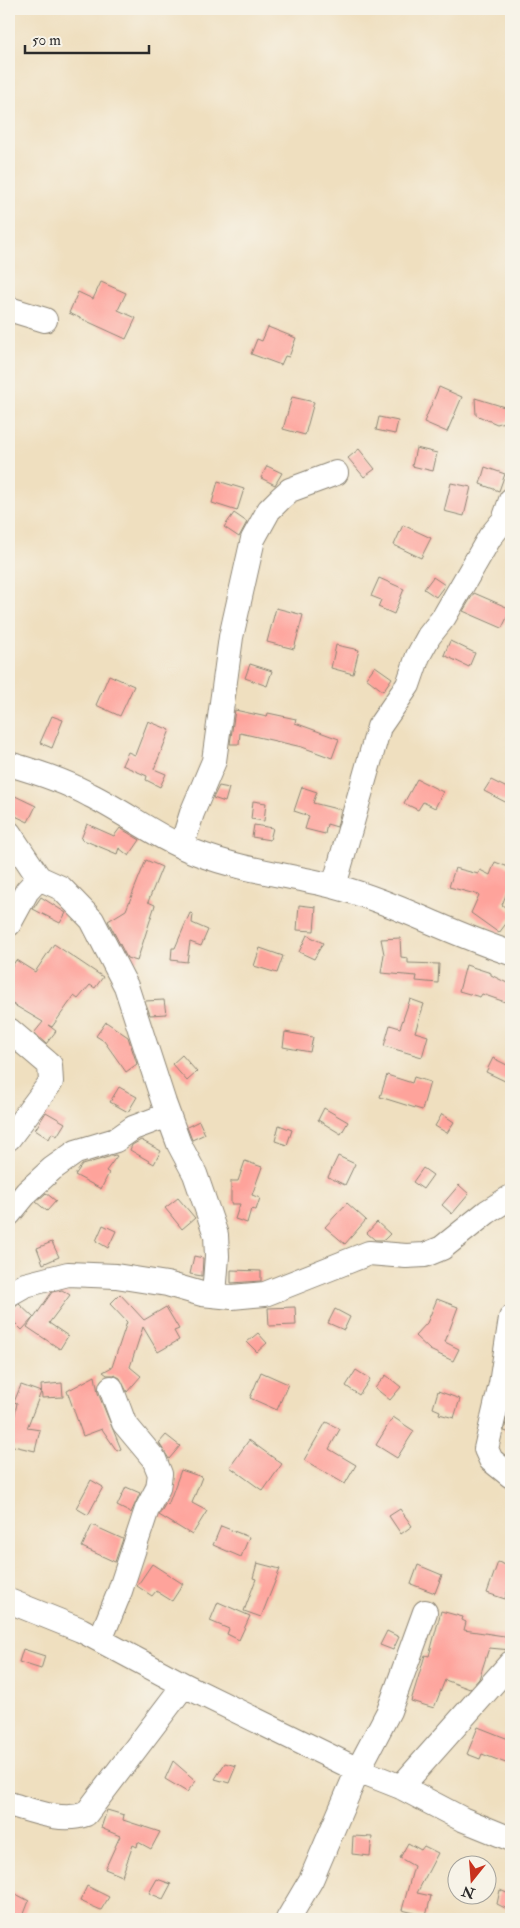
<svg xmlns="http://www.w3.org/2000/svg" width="520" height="1928" viewBox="0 0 520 1928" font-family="'IM FELL Double Pica',serif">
	<rect width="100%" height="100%" fill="#f7f3e8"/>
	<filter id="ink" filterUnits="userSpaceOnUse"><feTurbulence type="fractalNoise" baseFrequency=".02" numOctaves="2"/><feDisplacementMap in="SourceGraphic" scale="10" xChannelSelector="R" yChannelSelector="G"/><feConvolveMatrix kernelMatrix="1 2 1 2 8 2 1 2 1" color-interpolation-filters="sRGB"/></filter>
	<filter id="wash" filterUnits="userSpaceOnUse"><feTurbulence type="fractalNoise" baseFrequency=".0096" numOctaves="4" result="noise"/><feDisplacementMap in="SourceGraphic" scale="20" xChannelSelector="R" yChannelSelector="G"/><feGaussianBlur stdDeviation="1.12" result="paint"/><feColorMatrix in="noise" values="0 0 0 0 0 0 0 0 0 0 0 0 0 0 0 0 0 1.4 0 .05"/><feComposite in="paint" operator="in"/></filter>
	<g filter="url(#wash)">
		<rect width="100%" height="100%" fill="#efdfbf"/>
		<g id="blocks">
			<!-- building -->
			<path fill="#fea39b" d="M101,282l25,11 -8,17 18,8 -10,21 -57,-26 9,-21 15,7z
				M268,327l28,11 -7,19 -4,-1 -4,9 -30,-11 6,-15 5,2z
				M439,387l23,10 -15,35 -23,-10z
				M292,397l22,5 -9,33 -22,-6z
				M475,398l36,11 -3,12 -11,3 -21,-9z
				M379,417l19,4 -3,13 -19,-4z
				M416,448l21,5 -4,18 -21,-5z
				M359,449l16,20 -11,8 -16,-19z
				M267,466l15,7 -7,12 -14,-7z
				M485,467l20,7 -6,17 -19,-7z
				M218,481l26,8 -7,22 -25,-8z
				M451,483l20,4 -7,29 -20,-5z
				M234,513l13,9 -8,15 -15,-10z
				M403,525l28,13 -10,20 -27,-13z
				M433,577l12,8 -9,12 -12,-8z
				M379,578l25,11 -10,25 -16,-7 3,-7 -10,-4z
				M474,593l37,16 -9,19 -39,-17z
				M276,608l27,7 -9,34 -27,-7z
				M450,641l25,12 -6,14 -25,-12z
				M336,645l23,5 -6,24 -22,-6z
				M250,664l22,7 -5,15 -22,-8z
				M375,666l17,12 -9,13 -17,-13z
				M109,675l25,11 -14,30 -24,-11z
				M235,710l32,7 1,-4 28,6 -1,4 44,16 -7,19 -30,-11 -62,-14 -1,11h-9z
				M52,716l11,4 -11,28 -12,-5z
				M148,721l22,9 -16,39 12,5 -6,13 -14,-7 1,-4 -25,-11 6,-13 7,3z
				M417,779l26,13 -8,16 -12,-6 -5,8 -14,-7z
				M491,780l20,10v15l-27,-14z
				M219,786l10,2 -4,14 -12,-4z
				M302,787l15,5 -4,11 28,7 -4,17 -10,-3 -2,10 -20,-5 4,-13 -15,-5z
				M13,795l23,11 -8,16 -19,-9v-9z
				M253,801l13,2 -2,18 -13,-2z
				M87,824l27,12 6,-8 20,12 -11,16 -10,-8 -2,6 -36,-15z
				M254,825l19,3 -3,12 -18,-3z
				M146,860l16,7 -14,35 7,3 -18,56 -10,-3 -19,-37 18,-11z
				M495,862l16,6v14l-9,23 9,6v6l-12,16 -28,-20 8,-18 -30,-8 6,-19 23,6 2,-4 10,5z
				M41,897l25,16 -6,10 -27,-14z
				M299,905l17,2 -2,24 -17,-1z
				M190,913l3,1 -1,9 16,7 -7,16 -11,-4 -3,20 -16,-2 1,-12h3z
				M307,935l16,8 -9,16 -15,-7z
				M400,938l1,19 7,1v5l31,1 -1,19 -22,-2 1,-5 -36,-3 3,-19 -3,-15z
				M54,944l49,33 -8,11 -5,-3 -12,14 -4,-3 -22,31 -4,-2 8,6 -10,13 -12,-11 9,-11 -34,-20v-31l7,-11 19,12z
				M260,948l23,8 -6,17 -23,-7z
				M466,965l25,8v2l20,10v11l-3,7 -26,-9 -2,3 -21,-6z
				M410,999l14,5 -9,28 13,4 -6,21 -38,-11 6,-21 10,3z
				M164,1000l2,14 -16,1 -5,-14z
				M106,1022l22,15 9,27 -11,8 -22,-31 -8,-5z
				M285,1032l28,5 -3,15 -27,-5z
				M182,1055l15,17 -10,9 -15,-17z
				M493,1058l18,9 -4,15 -21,-10z
				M387,1075l25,8 2,-6 16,5 -8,28 -42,-13z
				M119,1087l18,10 -9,15 -18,-10z
				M324,1108l24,14 -7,12 -23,-14z
				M46,1112l19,11 -8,13 -5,-3 -3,6 -14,-9z
				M442,1114l12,8 -7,11 -12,-7z
				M199,1121l6,13 -13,6 -5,-13z
				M279,1125l13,5 -5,15 -12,-4z
				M141,1140l20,11 -7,13 -24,-14 2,-5z
				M115,1155l2,1 -11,15 3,2 -8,16 -26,-14 7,-10z
				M338,1156l17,8 -10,21 -17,-8z
				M245,1161l17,6 -10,28 8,3 -4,12 -5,-1 -4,14 -12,-4 5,-15h-9v-23h7z
				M423,1168l10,7 -10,14 -10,-7z
				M459,1185l10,9 -17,20 -10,-9z
				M46,1193l10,8 -9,10 -11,-9z
				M178,1198l17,20 -13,11 -17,-21z
				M347,1203l19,17 -21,24 -20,-17z
				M377,1222l13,12 -6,6h-9l-8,-7z
				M103,1225l13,6 -8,17 -12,-7z
				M52,1242l7,15 -16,7 -6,-16z
				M194,1256l9,2 -1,18 -12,-2z
				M231,1270l30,1v10l-30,2z
				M62,1290l8,5 -21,28 19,13 -8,13 -33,-22 6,-9 -11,12 -13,-13v-6l10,-7 15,14 18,-26z
				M120,1294l24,26 22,-13 13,22 -5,2 5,9 -21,12 -15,-25 -13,40 11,9 -14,16 -7,-14 -6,-3h-7l-4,-3 9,-5 15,-45 -17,-18z
				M437,1299l21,8 -13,35 14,7 -6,12 -23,-11 -15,-14 12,-13z
				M295,1307l1,18 -27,1 -1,-18z
				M335,1309l15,8 -6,13 -16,-7z
				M258,1333l9,10 -10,9 -10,-10z
				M356,1370l14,9 -11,16 -13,-9z
				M261,1372l27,12 -11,26 -27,-12z
				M386,1375l15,12 -11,13 -15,-12z
				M95,1376l3,17 23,56 -4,2 -15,-22 -19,7 -16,-45z
				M62,1383l1,14 -21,1 -1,-13z
				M21,1385l20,7 -14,36 13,2 -5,21 -26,-6 8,-42 -3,-1z
				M438,1391l22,8 -6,19 -15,-4 1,-3 -7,-3z
				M511,1401v32l-7,-2z
				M393,1417l21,14 -17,27 -21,-13z
				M326,1422l14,7 -11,20 27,16 -11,19 -41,-24z
				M166,1435l14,11 -11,13 -10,-16z
				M249,1440l33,24 -19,27 -33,-24z
				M181,1470l21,7 -10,26 15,8 -15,24 -33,-20 7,-12 2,2z
				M91,1480l12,7 -15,28 -12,-7z
				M126,1487l14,6 -9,20 -14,-7z
				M400,1509l12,17 -11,8 -12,-18z
				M92,1525l31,14 -8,23 -33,-15z
				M221,1526l28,11 -8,20 -28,-12z
				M498,1562l13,5v12l-6,20 -18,-6z
				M257,1563l23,6 -19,48 -17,-6 12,-32 -3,-1z
				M152,1564l31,20 -11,17 -16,-10 -4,5 -15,-10z
				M418,1565l24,10 -7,18 -24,-9z
				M218,1602l32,14 -11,24 -12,-6 2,-5 -19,-8z
				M441,1611l22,6 -1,3 4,2 -2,8 47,7v13l-22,-2 -10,31 -9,10 -25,-9 -11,28 -23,-7 14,-46 4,1z
				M387,1631l12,6 -6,13 -13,-5z
				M23,1649l22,7 -4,13 -22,-7z
				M478,1727l33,13v25l-29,-11 -2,5 -13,-5z
				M173,1761l23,20 -9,11 -22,-13z
				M225,1763l11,3 -7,17 -14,-4z
				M107,1810l17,5 -1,5 37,12 -9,17 -13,-7 -1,5 -4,-2 -11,31 -17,-7 15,-33 -19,-8z
				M353,1836l19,1 -2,19 -18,-2z
				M408,1843l13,7 3,-4 14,7 -21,40 14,3 -5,20 -24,-6 12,-44 -14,-8z
				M157,1879l14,5 -8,15 -14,-6z
				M87,1886l22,11 -8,13 -21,-9z
				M500,1890l11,5v16l-14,-7z
				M12,1892l17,9 -7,18h-13v-18z"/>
		</g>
	</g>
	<g filter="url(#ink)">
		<use href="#blocks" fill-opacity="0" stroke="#8d8575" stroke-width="1"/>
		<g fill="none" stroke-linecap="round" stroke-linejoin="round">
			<!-- minor casing -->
			<g stroke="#8d8575" stroke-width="26">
				<path id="minor" d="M9,309l36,11
					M9,764c28,8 56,17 81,31 36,18 69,44 107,58 44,17 91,22 136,33 62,16 118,48 178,67
					M9,833l30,45 22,10 31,32 34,66 38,117 15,41 16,30 21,61 1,21 -3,39
					M182,845l10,-32 22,-52 17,-124 22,-98 16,-29 12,-12 9,-8 46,-17
					M334,886l45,-159 29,-42 10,-29 11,-20 15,-19 46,-80 14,-17 7,-20
					M9,924l18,-33 12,-13
					M9,1030l41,35 1,17 -42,56
					M9,1214l18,-22 25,-23 24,-17 40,-12 17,-12 35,-13
					M9,1294l16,-9 43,-11 48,2 51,8 35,10 30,3 33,-3 104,-41 37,3 19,-1 17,-7 45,-36 24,-15
					M511,1318l-10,66 -15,65 5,11 20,16
					M9,1601l72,29 103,55 174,85 43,17 61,32 49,20
					M100,1640l20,-49 27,-82 11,-21 2,-14 -6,-15 -30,-36 -13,-35
					M401,1787l110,-124
					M9,1804c24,7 53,19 77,10l98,-129
					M288,1919l23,-39 47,-110 31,-59 36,-99"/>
			</g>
			<!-- minor -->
			<use href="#minor" stroke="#fff" stroke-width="24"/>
		</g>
	</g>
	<!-- margin -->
	<rect width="520" height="1928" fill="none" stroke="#f7f3e8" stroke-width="30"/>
	<!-- north arrow -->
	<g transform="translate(472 1880) rotate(197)"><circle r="24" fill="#f7f3e8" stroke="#a5a39c"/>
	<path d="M0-4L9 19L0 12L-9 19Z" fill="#c8321e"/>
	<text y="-8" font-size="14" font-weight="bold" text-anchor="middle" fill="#2b2b2b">N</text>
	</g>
	<!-- scale -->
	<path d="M25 45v8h124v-8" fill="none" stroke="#2b2b2b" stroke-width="2.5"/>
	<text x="32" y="45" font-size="15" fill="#2b2b2b" stroke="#f7f3e8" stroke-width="4" paint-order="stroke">50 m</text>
</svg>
